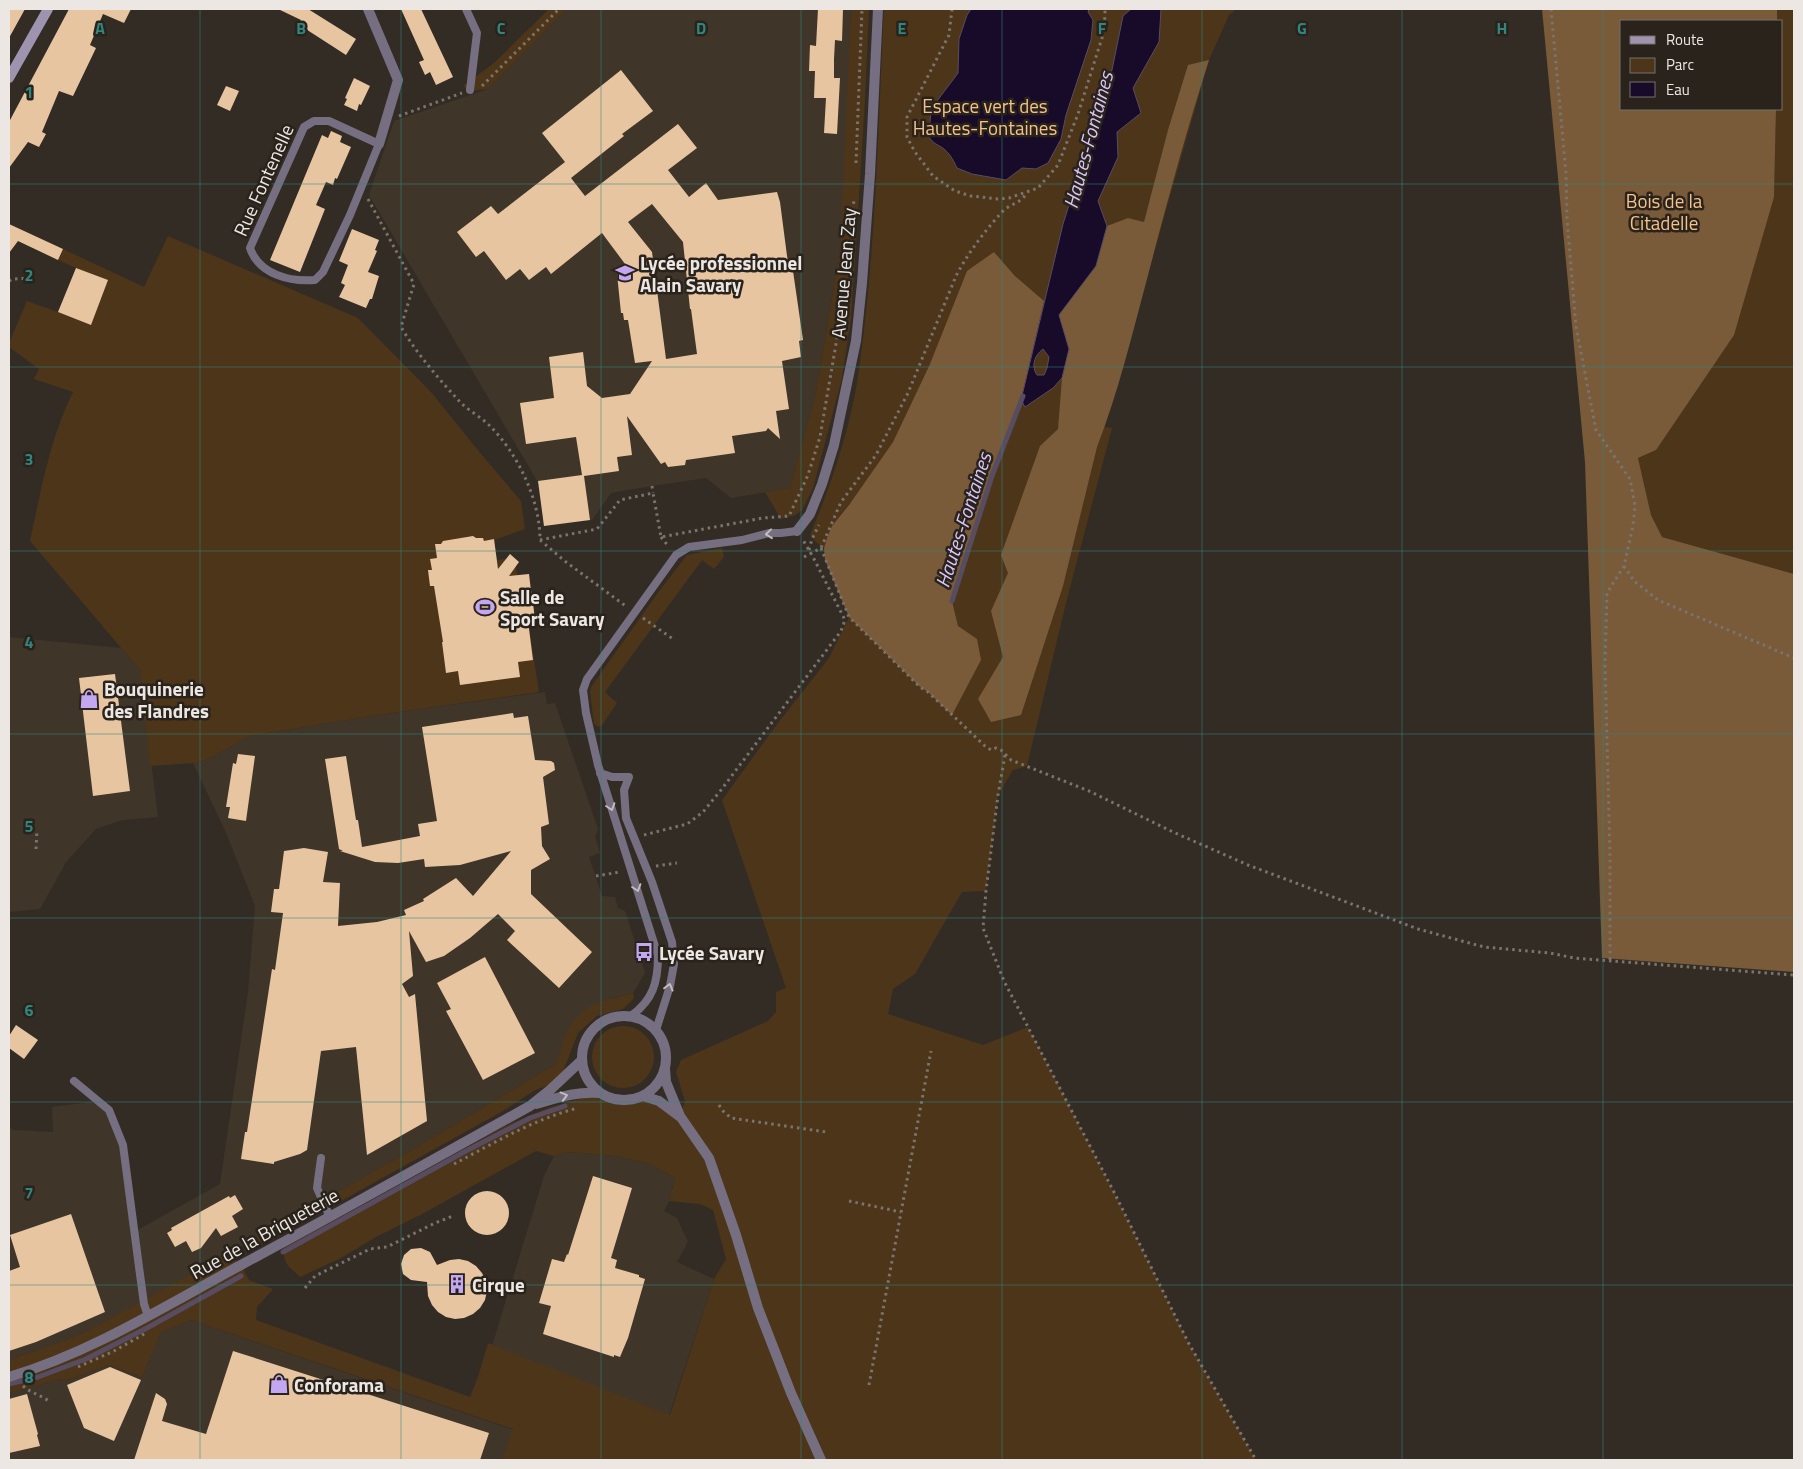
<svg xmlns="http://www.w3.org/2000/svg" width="1803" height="1469" viewBox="0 0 1803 1469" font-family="'Titillium Web',sans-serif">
	<rect width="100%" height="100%" fill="#332c25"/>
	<!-- built -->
	<path fill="#403529" d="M567,9h284l-7,180 -4,61 -24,142 -26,96 -59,10 -25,-20 -54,8 -41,7 -19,27 -48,6 -5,-42 -170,-289 25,-74 94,-32z
		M9,637l112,11 19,22 18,147 -36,3 -26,9 -30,33 -26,47 -31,3z
		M545,692l2,12 8,-1 43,126 -3,8 5,16 -11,4 13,39 13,1 3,11 7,3 20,62 -12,20 -21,5 -47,41 -6,18 -5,8 -144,86 -204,116 -117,63 -26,11 -54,19v-233l4,3 40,2 -1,-25 48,-6 9,9 14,35 11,87 86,-48 28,-192 7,-86 -28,-71 -34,-72 16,-4 40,-23 129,-21z
		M569,1152l48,4 33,8 25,14 -6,23 -5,10 13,7 11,24 -11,20 37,17 -45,136 -177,-69 52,-170 10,-20z
		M191,1320l323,110 -12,30h-493v-67l52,-14 4,2 44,-16 33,12 19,-45z"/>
	<!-- green -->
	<path fill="#4d351a" d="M549,9h18l-79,80 -18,2 -7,-5 31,-23z
		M851,9h18l-4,90 -10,161 -4,58 -9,60 -29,110 -11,22 -7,5 -14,4 -16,-27 25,-4 26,-96 24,-142z
		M884,9h352l-7,6 -20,45 -105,367 8,1 -46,175 -39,163 -14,4 -15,25 -12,96 -24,1 -47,82 -22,15 -5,25 95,31 45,-18 87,167 73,148 68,118h-754l11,-31 -322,-109 -30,12 -19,45 -33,-12 -44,16 -4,-2 -52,14v-33l54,-19 26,-11 139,-76 13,11 8,15 24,9 -16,18 -1,13 214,77 8,-20 10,-34 182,72 44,-136 12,-20 -13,-49 -13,-6 -31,-3 6,-23 -25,-14 -33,-8 -48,-4 -15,4 -18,-5 -114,63 -46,23 -35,21 -41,19c-13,-13 -15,-10 -17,-30l73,-38 153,-85 41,-17 30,-8 6,-7c24,2 31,13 57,4l37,20 5,-15 -9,-29 5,-12 87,-39 8,-9v-20l10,-4 -64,-188 56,-77 51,-65 20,-41 71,70 8,5 24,22 25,-75 -19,-12 -6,-26 40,-125 29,-76 23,-99 -29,-25 -21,-24 -64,112 -37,78 -44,63 -17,21 -5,12 -3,10 -7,-5 -7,-8c21,-50 40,-105 48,-159 18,-122 20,-245 26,-367z
		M1777,9h17v565l-132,-37 -11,-22 -13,-57 18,-8 118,-253 2,-88h6v-88h-5z
		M168,236l190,82 73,74 50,62 40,47 4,28 -31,11 3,20 9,-1 4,-5 9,8 -3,4 1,9 12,-1 2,18 5,4 -3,6 2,18 -7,1 11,71 -161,23 -129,21 -40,23 -16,4 -43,3 -10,-96 -110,-129c11,-51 20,-103 43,-149l-39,-13 5,-10 -30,-22v-4l18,-42 31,11 18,-44 -18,-8 5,-11 81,38z
		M722,548l2,9 -10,12 -12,-9 -97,132 12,11 -15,22 -3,2 -5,-3 -4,-32 1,-5 66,-93 30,-39z
		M633,993l1,5 -11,11 -26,7 -19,17 -14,36 -11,15 -18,6 -32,21 -234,130 -14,6 -6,-5 161,-91 144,-86c5,-8 7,-16 10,-26 15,-37 36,-37 69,-46z
		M592 1057a31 31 0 1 1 62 0a31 31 0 1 1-62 0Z"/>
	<!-- forest -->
	<path fill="#795b3a" d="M1542,9h235v12h-155v88h154l-2,88 -40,138 -78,115 -18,8 13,57 11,22 132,37v398l-192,-14 -17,-496z
		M1209,60c-23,72 -43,146 -62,219 -15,56 -29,114 -50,168l-34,139 -42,129 -30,7 -13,-23 25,-42 -12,-46 17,-38 -7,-18 39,-109 18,-17 4,-51 7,-29 -11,-34 38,-49 11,-40 21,-8 16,4 24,-92 20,-65z
		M994,252l21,24 29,25 -23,99 -29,76 -40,125 6,25 19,13 4,21 -29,55 -24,-23 -8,-5 -71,-70 -24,-57 -1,-12 3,-10 5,-12 17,-21 44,-63 37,-78 37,-93z"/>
	<!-- water -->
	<path fill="#180a29" stroke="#584c61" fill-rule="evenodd" d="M971,9h118l-1,3 5,8 -2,20 -25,75 -5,24 -13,24 -12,6 -14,-1 -16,12 -34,-6 -15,-6c-3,-6 -6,-13 -12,-18 -6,-6 -10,-4 -16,-13l2,-28 27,-36 1,-34 8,-24z
		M1131,9h30l-2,33 -26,46 8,25 -24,19 1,25 -20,44 9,25 -11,40 -37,49 10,34 -7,29 -9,10 -28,19 -4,-7 42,-176 49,-154 11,-54zM1043,349l6,8 -2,11 -3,7h-7c-6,-9 -3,-19 6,-26z"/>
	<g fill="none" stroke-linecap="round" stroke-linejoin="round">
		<!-- stream -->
		<path stroke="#584c61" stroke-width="5" d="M952,601l40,-125 31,-80
			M283,1252l181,-100 66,-34 35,-12
			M9,1384l29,-7 48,-18 61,-31 94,-52"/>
	</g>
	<!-- building -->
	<path fill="#e8c5a1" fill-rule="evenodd" d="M9,9h16l-16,29z
		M69,9h62l-7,14 -21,-9 -13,31 6,3 -23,48 -14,-5 -17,41 4,2 -7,13 -11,-5 -19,26v-46z
		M278,9h30l48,30 -10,16 -48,-31 3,-4z
		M401,9h20l32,68 -17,8 -6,-13 -5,3 -6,-13 5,-2z
		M818,9h25l-1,32 -7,-1 -1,19v19h6l-3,56 -13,-1 2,-35h-12l1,-27h-6l1,-26 6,1z
		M621,70l32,41 -31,23 2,2 -53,42 14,18 93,-72 19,24 -29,22 21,27 17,-14 12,17 59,-8 3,10 9,69h4l10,69 -4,1 2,16 -19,4 7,48 -13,2 4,28 -12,-11 -2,3 -34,5 3,17 -49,7 -1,5 -17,2 -3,-5 -4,2 -34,-48 5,39 -15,2 2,14 -35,5 6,44 -46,6 -6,-45 44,-6 -6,-38 -50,7 -6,-41 34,-5 -5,-41 34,-5 4,34 15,12 28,-4 22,-33 -17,2 -7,-43h-4l-1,-7h-2l-4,-39 14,-2 -29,-39 -51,41 -5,-7 -17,13 -9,-11 -14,11 -22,-29 -8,6 -19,-25 34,-26 7,8 67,-52 -23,-29zM652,204l31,38 7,67h1l6,45 -31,5 -14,-107 -24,-30z
		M354,78l16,8 -9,19 -2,-1 -2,7 -13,-6 3,-6 -2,-1z
		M226,86l13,5 -9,20 -13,-6z
		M331,131l11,5 -2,6 11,5 -14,32 -2,-1 -2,7 -7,-3 -10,23 9,4 -25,63 -30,-12 52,-125 6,3z
		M9,224l54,25 -5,11 -40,-19 -9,12z
		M352,229l27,11 -4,10 2,1 -9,21 11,4 -7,23h-2l-4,9 -27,-11 6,-12 -4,-2 7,-18 -9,-4z
		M76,268l32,12 -17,45 -33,-13z
		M473,536l3,2h7l1,3 10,-2 4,30 12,-15 9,8 -10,14 20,-2 2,17 5,5 -3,7 2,17 -7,1 5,39 -15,2 2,15 -60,8 -2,-14 -12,2 -4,-31h1l-9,-56h-4l-2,-16h4l-2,-11 7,-1 -2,-14h6l2,-3z
		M115,674l15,117 -37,5 -14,-118z
		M513,713l1,5 14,-2 7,44 16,1 3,2 1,7 -12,7 6,47 -8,3 1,19 8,13 -19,11v24l61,58 -33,36 -52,-48 8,-9 -17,-17 -28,24 -26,18 -18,6 -17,-31 4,45 -11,8 7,13 6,-3 12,127 -60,34 -11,-108 -35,4 -14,99 -7,4 -26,8v2l-33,-5 4,-27h2l25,-163 3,1 8,-57 -12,-1 3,-23h5l5,-38 20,-3 24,4 -5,30 17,1 -2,43 39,-4 29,-7 -2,-5 20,-9 -1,-2 33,-21 17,18 38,-45 -51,14 -35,2 -1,-8 -26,4 -23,-1 -35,-11h3l-4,-2 -14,-90 21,-3 10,64h2l4,27 58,-11 -2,-12 19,-3 -15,-94z
		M238,754l17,2 -9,65 -18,-3 2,-11h-4l7,-44 3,1z
		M485,957l50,96 -52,27 -37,-69 5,-2 -14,-26z
		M16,1025l22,15 -14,19 -15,-11v-12z
		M593,1176l39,12 -21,70 6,2 -2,8 24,7v2l6,2 -17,59 -8,19 -6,-2v2l-71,-23 8,-28 -12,-3 13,-44 12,3 3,-8 1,1z
		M465 1213a22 22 0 1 1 44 0a22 22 0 1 1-44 0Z
		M235,1195l8,14 -11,7 6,11 -17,9 -5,-8 -15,20 -9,4 -6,-11 -11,6 -8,-14 5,-3 -1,-2 58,-32 1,2z
		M71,1214l34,98 -69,30 -27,9v-80l11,-4 -10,-32z
		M421,1248l9,4 7,13 13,-5 9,-1 9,2 8,5 6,7 4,8 1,10 -2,9 -5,8 -7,6 -9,4 -9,1 -9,-2 -8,-5 -6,-7 -4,-9 -1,-14 -16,-2 -8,-6 -2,-10 3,-9 7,-6z
		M233,1351l256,82 -9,27h-346l22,-67 9,6 2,5 -5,17 44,13z
		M110,1367l31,13 -27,61 -30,-13 -17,-43z
		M27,1394l11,40 -1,1 3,11 -31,7v-54z"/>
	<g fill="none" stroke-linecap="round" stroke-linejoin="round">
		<!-- path -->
		<path stroke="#7b746e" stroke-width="3" stroke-dasharray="2.5 4" stroke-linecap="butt" d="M952,9l-3,26 -42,82v20l8,15 18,24 22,15 16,5 27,3 11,-1 29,-10 20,-23 20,-51 24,-76 3,-21v-8
			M1551,9l15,164 1,46 9,108 20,103 34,49 5,27 -2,20 -9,40 -17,27 -2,71 5,191v107
			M482,86l77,-77
			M399,116l63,-23
			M856,163l6,-154
			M368,199l46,85 -13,43c16,27 38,52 59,75 9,9 21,15 30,24 28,28 50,74 50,114l26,22 61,45
			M9,281l4,-2 20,-1
			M652,486l1,7
			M661,537l8,10
			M540,540l57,-11 23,-29 33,-7 8,44 102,-19 26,-2 19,-41 12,-38 16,-93 13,-86 5,-59
			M821,548l28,69 71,70 8,5 57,54 6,4 5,-2 5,2 10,10 78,31 84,41 75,33 170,64 66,18 66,6 24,5 220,17
			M809,550l3,-11 7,-14
			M804,557l17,-9 20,-46 35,-47 32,-62 48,-117c12,-23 28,-44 46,-64 7,-8 18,-8 24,-18
			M1624,566l10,15 24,19 136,58
			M643,618l30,21
			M1005,755l-7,40 -12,96 -3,37 21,53 111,213 73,148 68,118
			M644,835l43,-11 16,-12 18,-22 120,-159 4,-11 -32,-63 -10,-17
			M36,849l1,-19
			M656,866l21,-3
			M596,876l24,-4
			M608,1101l8,-1
			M719,1105l4,6 8,7 95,14
			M454,1164c40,-21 80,-45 124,-56
			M849,1201l52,11
			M305,1288l10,-12 55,-27 17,-2 48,-24 18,-7
			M78,1367l36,-16 32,-18
			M869,1385l62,-334
			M23,1386c8,7 17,9 26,15"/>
		<!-- service -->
		<path stroke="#766f81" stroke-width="8" d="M466,9l11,24 -7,57
			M314,121h15l50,23 -29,71 -27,57 -8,8c-24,2 -56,-5 -65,-32l54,-121z
			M600,773l12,4h17l-5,13 2,28 26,64 20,60 2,22 -4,22 -14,44
			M631,1016c22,-16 27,-34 27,-60l-60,-191 -12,-52 -3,-23 4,-11 89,-124 13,-8 53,-7 27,-7h12l16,-2
			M74,1081l35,29 14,35 16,122 5,37 4,12
			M321,1158l-4,30 13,29"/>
		<!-- minor -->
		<path stroke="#766f81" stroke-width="10" d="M368,9l30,71 -19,64
			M797,531l13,-17 12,-30 12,-39 22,-104 6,-58 8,-109 8,-165
			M582 1058a42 42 0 1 1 84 0a42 42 0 1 1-84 0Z
			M665,1069l1,13 14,34 29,42 27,77 22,73 33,85 30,67
			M643,1096l16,5 20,15
			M536,1104c21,-6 41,-13 64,-11
			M9,1377c83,-25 156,-71 232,-112 97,-52 193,-106 289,-159l20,-16 32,-30"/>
		<!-- secondary -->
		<path stroke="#9e94b0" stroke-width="10" d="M9,78l39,-69"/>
	</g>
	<!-- one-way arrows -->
	<defs><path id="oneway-chevron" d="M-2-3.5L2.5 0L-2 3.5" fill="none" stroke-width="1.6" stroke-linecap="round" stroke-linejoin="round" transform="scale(1.25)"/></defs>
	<g stroke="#c3bdc1">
		<use href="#oneway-chevron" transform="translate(769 534) rotate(174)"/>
		<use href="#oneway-chevron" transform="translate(611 807) rotate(72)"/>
		<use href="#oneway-chevron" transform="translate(637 888) rotate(72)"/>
		<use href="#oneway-chevron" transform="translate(669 987) rotate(-75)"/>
		<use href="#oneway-chevron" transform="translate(564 1096) rotate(-15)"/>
	</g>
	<!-- grid -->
	<path fill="none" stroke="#308780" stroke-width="1" stroke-opacity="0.55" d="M200,9v1451M401,9v1451M601,9v1451M801,9v1451M1002,9v1451M1202,9v1451M1402,9v1451M1603,9v1451M9,184h1785M9,367h1785M9,551h1785M9,734h1785M9,918h1785M9,1102h1785M9,1285h1785"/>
	<!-- icons -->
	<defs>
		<g id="school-bare" transform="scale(1.5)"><path d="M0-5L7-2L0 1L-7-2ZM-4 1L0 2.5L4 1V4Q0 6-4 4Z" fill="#c4a7f1" stroke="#29231c" stroke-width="2.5" paint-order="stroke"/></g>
		<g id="stadium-bare" transform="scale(1.5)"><path d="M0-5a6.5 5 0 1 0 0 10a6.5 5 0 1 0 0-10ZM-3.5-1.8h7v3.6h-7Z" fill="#c4a7f1" stroke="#29231c" stroke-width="2.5" paint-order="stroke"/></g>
		<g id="shop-bare" transform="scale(1.5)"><path d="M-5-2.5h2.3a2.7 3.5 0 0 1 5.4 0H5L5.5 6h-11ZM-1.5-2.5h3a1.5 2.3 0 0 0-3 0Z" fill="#c4a7f1" stroke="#29231c" stroke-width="2.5" paint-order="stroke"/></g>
		<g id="bus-bare" transform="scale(1.5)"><path d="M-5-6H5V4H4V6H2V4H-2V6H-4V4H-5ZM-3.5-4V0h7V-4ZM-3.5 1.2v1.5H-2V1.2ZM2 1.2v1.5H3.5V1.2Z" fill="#c4a7f1" stroke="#29231c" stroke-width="2.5" paint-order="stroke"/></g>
		<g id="building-bare" transform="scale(1.5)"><path d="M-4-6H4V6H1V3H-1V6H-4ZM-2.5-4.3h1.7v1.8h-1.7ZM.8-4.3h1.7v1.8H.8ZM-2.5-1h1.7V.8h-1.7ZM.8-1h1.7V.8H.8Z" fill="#c4a7f1" stroke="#29231c" stroke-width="2.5" paint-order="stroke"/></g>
	</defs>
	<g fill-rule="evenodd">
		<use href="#school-bare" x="625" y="273"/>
		<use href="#stadium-bare" x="485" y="607"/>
		<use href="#shop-bare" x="89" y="699"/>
		<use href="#bus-bare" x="644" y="952"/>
		<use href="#building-bare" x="457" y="1284"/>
		<use href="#shop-bare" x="279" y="1384"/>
	</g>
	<g text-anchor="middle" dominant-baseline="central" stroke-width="5" stroke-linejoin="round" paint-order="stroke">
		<!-- park labels -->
		<g font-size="19" fill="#f5c28b" stroke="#29231c">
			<text x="985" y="105">Espace vert des<tspan x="985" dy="22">Hautes-Fontaines</tspan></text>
			<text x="1664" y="200">Bois de la<tspan x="1664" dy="22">Citadelle</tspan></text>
		</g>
		<!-- street labels -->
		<g font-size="19" fill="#ece7e3" stroke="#29231c">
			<text transform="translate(263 180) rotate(-66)">Rue Fontenelle</text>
			<text transform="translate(843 273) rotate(-85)">Avenue Jean Zay</text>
			<text transform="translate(264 1233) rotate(-29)">Rue de la Briqueterie</text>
		</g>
		<!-- poi labels -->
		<g font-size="19" font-weight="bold" fill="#ece7e3" stroke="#29231c" text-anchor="start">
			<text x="640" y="262">Lycée professionnel<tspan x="640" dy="22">Alain Savary</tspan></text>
			<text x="500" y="596">Salle de<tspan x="500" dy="22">Sport Savary</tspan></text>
			<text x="104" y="688">Bouquinerie<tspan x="104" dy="22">des Flandres</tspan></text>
			<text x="659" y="952">Lycée Savary</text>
			<text x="472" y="1284">Cirque</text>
			<text x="294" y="1384">Conforama</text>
		</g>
		<!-- water labels -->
		<g font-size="20" font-style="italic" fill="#d9c5f9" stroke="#29231c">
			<text transform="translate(1088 140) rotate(-75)">Hautes-Fontaines</text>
			<text transform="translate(963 520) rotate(-72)">Hautes-Fontaines</text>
		</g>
	</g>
	<g font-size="16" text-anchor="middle" font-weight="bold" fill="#308780" stroke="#29231c" stroke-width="5" stroke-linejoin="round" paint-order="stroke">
		<text x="100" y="34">A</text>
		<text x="301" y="34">B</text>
		<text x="501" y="34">C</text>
		<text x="701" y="34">D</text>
		<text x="902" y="34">E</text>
		<text x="1102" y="34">F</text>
		<text x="1302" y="34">G</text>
		<text x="1502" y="34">H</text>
		<text x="29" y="98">1</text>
		<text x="29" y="281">2</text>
		<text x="29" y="465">3</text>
		<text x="29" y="648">4</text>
		<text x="29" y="832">5</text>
		<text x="29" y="1016">6</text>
		<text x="29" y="1199">7</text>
		<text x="29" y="1383">8</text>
	</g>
	<!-- border -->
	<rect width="1803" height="1469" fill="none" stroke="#ece7e3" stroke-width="20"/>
	<!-- legend -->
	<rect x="1620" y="20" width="162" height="90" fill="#29231c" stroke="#77716c"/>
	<rect x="1630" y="36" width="25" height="8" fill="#9e94b0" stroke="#77716c"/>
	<text x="1666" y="45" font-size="15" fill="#ece7e3">Route</text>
	<rect x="1630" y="58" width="25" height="15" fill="#4d351a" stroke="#77716c"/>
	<text x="1666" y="70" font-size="15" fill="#ece7e3">Parc</text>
	<rect x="1630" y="82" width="25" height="15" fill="#180a29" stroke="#77716c"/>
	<text x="1666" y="95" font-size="15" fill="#ece7e3">Eau</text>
</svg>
